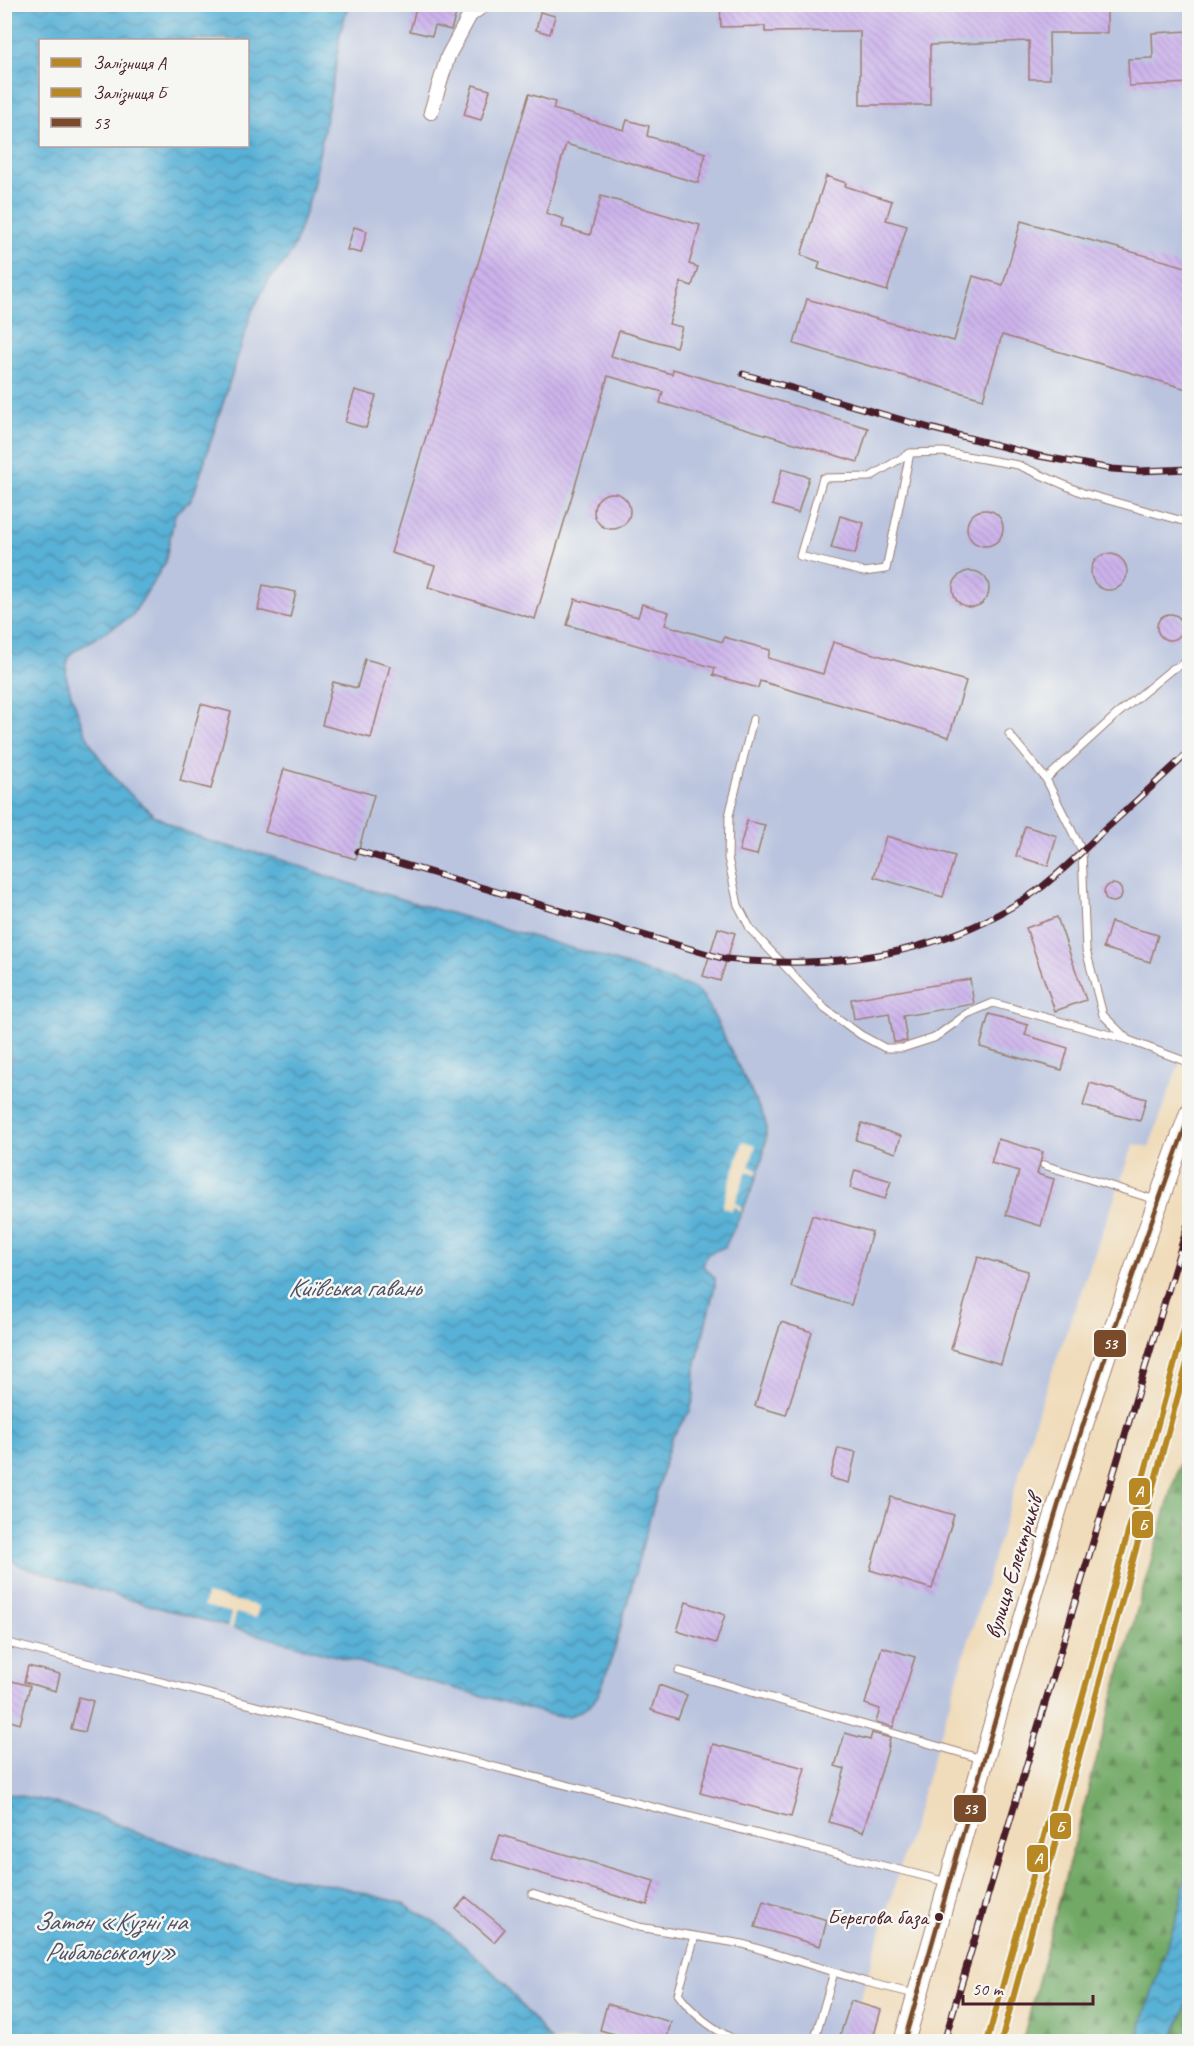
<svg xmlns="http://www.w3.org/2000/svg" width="1194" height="2046" viewBox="0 0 1194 2046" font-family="Caveat,sans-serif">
	<defs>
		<pattern id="forest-firs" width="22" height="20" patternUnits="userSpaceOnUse" patternTransform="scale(1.5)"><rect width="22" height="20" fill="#72a966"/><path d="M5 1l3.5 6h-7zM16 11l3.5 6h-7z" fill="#608954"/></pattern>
		<pattern id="water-waves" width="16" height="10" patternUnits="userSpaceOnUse" patternTransform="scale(1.5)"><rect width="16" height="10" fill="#59b1d6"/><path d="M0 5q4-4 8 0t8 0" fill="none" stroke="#4c8fae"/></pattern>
		<pattern id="building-back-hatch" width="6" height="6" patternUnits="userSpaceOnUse" patternTransform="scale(1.5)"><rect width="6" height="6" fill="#ccb4eb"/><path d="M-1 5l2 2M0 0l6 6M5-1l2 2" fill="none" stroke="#b19aca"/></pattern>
	</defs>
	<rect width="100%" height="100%" fill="#f6f6f2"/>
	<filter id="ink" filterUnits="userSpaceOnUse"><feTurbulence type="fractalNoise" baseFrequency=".0167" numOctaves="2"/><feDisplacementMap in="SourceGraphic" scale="12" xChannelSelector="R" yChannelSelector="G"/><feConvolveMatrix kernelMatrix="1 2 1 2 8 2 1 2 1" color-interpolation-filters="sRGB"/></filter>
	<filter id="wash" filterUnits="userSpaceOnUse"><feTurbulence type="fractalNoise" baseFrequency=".008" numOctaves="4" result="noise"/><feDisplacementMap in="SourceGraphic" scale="24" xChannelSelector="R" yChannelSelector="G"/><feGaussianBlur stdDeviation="1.35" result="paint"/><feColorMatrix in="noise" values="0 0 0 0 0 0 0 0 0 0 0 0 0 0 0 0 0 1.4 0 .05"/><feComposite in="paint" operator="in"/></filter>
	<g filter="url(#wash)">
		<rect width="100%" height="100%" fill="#f0dcba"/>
		<!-- industrial -->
		<path fill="#bac4de" d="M348,5h841v1032l-40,110 -15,-3 -95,264 -180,595 22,7 -9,31h-321l-47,-57 -21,-22 -45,-38 -37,-21 -64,-17 -95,-17 -106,-36 -30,-14 -54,-17 -47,-9 -1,-237 17,10 33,12 73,21 428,117 46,-27 14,-41 56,-209 19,-28 4,-14 1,-29 20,-83 -3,-11 -9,-8 1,-7 3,-5 18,-7 41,-98 2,-19 -59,-124 -26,-23 -87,-28 -233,-67 -90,-31 -58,-14 -32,-12 -29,-16 -33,-29 -24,-32 -12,-22 -14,-38 -5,-18 1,-13 4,-10 32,-18 67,-90 5,-31 15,-13 11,-27 51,-163 16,-30 20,-23 7,-14 17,-53 23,-120 5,-37z
			M5,1019l5,19 2,21 -4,36 -3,12z"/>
		<!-- forest -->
		<path fill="url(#forest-firs)" stroke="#5e6448" stroke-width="1.5" d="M1189,1433l1,424 -10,50 -44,134 -114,1c54,-204 105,-408 167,-609z
			M1189,1999v42l-18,1z"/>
		<!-- water -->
		<path fill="url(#water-waves)" stroke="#526880" stroke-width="1.5" fill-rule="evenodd" d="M5,5h343l-8,29 -5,37 -23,120 -17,53 -7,14 -20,23 -16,30 -57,180 -5,10 -15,13 -10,49 -33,53 -61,37 -4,10 -1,13 5,18 14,38 12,22 24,32 33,29 29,16 32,12 58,14 90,31 233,67 97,33 9,7 7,11 56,114c8,35 -25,95 -40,127l-18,7 -4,12 12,12v7l-20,83 -1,29 -4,14 -19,28 -56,209 -14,41 -4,8 -9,10 -11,6 -8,3h-14l-428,-117 -106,-33 -16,-10 -1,-449c9,-30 9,-58 0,-88zM40,40h208v106h-208z
			M5,1793l47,9 54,17 31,14 105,36 95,17 64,17 37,21 45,38 21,22 47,57h-546z
			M1189,1857v142l-18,42h-35l44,-134z"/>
		<!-- pier -->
		<path fill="#f0dcba" d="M743,1141l13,4 -7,21 9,5 -1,3 -10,-3 -12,31 7,6 -1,4 -7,-6 -2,5 -10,-4z
			M206,1594l53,12 -3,12 -20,-5 -4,16 -4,-1 3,-15 -27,-7z"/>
		<g id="blocks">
			<!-- building -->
			<path fill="url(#building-back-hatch)" d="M417,4h42l-8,26 -16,-4 -3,10 -22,-5z
				M720,4h387v29h-58l1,46h-21v-38l-99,4v60h-70v-74l-95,1v-6l-44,1z
				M540,12l15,4 -5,18 -14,-4z
				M1190,31v52l-61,3 -1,-27 25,-1 -1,-25z
				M473,85l17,5 -9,30 -17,-5z
				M529,94l26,8 -2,7 71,21 3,-10 22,6 -2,10 59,17 -8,30 -132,-39 -20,69 18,6 -2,8 28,8 11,-39 99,29 -11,39 9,3 -6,19 -11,-4 -12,42 13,3 -6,20 -57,-16 -8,25 61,18 1,-5 195,59 -10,34 -198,-59 3,-11 -55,-16 -73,243 -107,-32 7,-21 -44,-13z
				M826,176l20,7 -1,3 47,15 -6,19 21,6 -20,65 -69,-22 2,-7 -19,-7z
				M1021,221l169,47v122l-188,-55 -19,64 -189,-55 13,-45 147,42 19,-65 30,9z
				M354,227l13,4 -6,22 -14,-3z
				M355,390l21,6 -10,32 -21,-6z
				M782,469l27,8 -11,36 -26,-8z
				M594 511a18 18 0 1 1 36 0a18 18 0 1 1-36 0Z
				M967 528a18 18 0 1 1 36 0a18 18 0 1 1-36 0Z
				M840,516l24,7 -9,31 -24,-6z
				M1091 572a18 18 0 1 1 36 0a18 18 0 1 1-36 0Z
				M953 589a18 18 0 1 1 36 0a18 18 0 1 1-36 0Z
				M263,585l33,7 -6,26 -32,-8z
				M575,599l63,18 4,-13 27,8 -4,13 58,17 1,-5 46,13 -2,8 55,16 10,-32 133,39 -17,56 -189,-56 -2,7 -45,-13 2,-7 -148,-43z
				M1157 627a13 13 0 1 1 26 0a13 13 0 1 1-26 0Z
				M365,659l25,7 -19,72 -49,-13 11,-43 24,6z
				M201,704l30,8 -20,77 -31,-8z
				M284,769l90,26 -18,64 -91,-27z
				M747,821l18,4 -8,30 -18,-4z
				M1025,826l32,10 -9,30 -32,-10z
				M886,836l69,20 -12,41 -69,-20z
				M1104 893a9 9 0 1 1 18 0a9 9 0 1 1-18 0Z
				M1057,917l29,83 -31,11 -29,-83z
				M1111,922l47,13 -8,27 -47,-14z
				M718,928l17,5 -15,48 -17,-5z
				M970,979l4,25 -71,12 4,25 -13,1 -5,-29 -35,6 -3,-20z
				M989,1014l39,11 -3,10 43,13 -6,22 -82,-23z
				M1090,1083l56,16 -6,22 -57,-15z
				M862,1123l39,13 -5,17 -40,-13z
				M998,1139l45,13 -6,22 17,5 -13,47 -35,-11 13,-44 -28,-8z
				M855,1170l36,11 -6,18 -35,-11z
				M812,1215l60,17 -21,73 -60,-18z
				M978,1257l50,14 -27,93 -50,-15z
				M781,1322l31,10 -26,83 -31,-9z
				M838,1448l18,4 -7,31 -19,-5z
				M891,1497l63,18 -22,74 -62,-19z
				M686,1602l39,13 -9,28 -39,-12z
				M882,1647l33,10 -22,70 -17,-5 4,-13 -15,-5z
				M28,1666l32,8 -4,17 -32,-9z
				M12,1681l18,5 -10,38 -16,-5v-10z
				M659,1685l28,10 -9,24 -27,-9z
				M79,1697l14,4 -8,31 -14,-3z
				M845,1733l25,7 2,-7 18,5 -2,8h1l-26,86 -34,-10 16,-53 -10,-3z
				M713,1744l92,24 -14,49 -91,-24z
				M500,1835l154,46 -7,24 -155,-46z
				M466,1897l39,32 -11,13 -38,-33z
				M763,1901l64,19 -7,26 -65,-19z
				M851,2001l30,9 -9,32h-34z
				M607,2004l64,18 -5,20h-24l-42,-12z"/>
		</g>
	</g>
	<g filter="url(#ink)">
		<use href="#blocks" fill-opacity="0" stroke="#9d7e72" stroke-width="1.5"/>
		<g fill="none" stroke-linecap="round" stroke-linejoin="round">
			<!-- lane casing -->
			<g stroke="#9d7e72" stroke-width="9">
				<path id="lane" d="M910,453l-24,116 -22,3 -64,-16 23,-78 47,-1 40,-24 33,-1 75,13 65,28 107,30
					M753,719l-24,97 -1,42 10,47 13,25 74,79 36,26 24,13h18l31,-10 33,-24 26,-11 135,37
					M1009,734l37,45 36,72 4,99 17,65 25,25 62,23
					M1046,779l69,-63 57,-47 18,-8
					M1044,1165l112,35
					M4,1642l943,240
					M679,1671l303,88
					M532,1894l107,33 104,17 123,38 49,12
					M695,1936l-17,58c16,22 36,36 61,48
					M814,2042l20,-70"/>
			</g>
			<!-- street casing -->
			<g stroke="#9d7e72" stroke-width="16">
				<path id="street" d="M431,112l17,-56 22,-41 15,-11"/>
			</g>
			<!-- secondary casing -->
			<g stroke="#9d7e72" stroke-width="22">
				<path id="secondary" d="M904,2042c55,-191 106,-383 165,-573 37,-120 78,-238 121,-356"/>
			</g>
			<!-- lane -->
			<use href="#lane" stroke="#fff" stroke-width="7"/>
			<!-- street -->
			<use href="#street" stroke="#fff" stroke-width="14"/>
			<!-- secondary -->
			<use href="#secondary" stroke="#fff" stroke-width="20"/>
			<!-- rail casing -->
			<g stroke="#4a1f2b" stroke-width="7">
				<path id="rail" d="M743,374l187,54 109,28 73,13 28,2 50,-2
					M358,851l367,108c112,11 224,-4 317,-72 20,-16 39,-34 57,-52 31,-28 61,-56 91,-84
					M944,2042l246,-825"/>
			</g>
			<!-- rail -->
			<use href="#rail" stroke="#f6f6f2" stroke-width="4.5" stroke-dasharray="14" stroke-linecap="butt"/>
			<!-- bus-1 casing -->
			<g stroke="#f6f6f2" stroke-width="9">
				<path id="bus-1" d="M904,2042c55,-191 106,-383 165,-572 37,-120 78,-238 121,-356"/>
			</g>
			<!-- bus-1 -->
			<use href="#bus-1" stroke="#7a4b2a" stroke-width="4.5"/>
			<!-- rail-1 casing -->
			<g stroke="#f6f6f2" stroke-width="10">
				<path id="rail-1" d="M987,2042l203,-734"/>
			</g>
			<!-- rail-2 casing -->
			<g stroke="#f6f6f2" stroke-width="10">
				<path id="rail-2" d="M1001,2042l189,-690"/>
			</g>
			<!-- rail-1 -->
			<use href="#rail-1" stroke="#b78823" stroke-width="6"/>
			<!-- rail-2 -->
			<use href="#rail-2" stroke="#b78823" stroke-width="6"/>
		</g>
	</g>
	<!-- markers -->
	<circle fill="#4a1f2b" stroke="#f6f6f2" stroke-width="2" cx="939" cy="1917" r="5"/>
	<g text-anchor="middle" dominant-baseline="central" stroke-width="5" stroke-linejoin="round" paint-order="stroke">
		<!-- bus labels -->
		<g font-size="22" fill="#4a1f2b" stroke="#f6f6f2" text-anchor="end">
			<text x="928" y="1917">Берегова база</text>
		</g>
		<!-- street labels -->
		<g font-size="24" fill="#4a1f2b" stroke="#f6f6f2">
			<text transform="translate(1013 1567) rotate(-73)">вулиця Електриків</text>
		</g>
		<!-- water labels -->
		<g font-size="26" font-style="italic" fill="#4f5267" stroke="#f6f6f2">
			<text x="354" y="1287">Київська гавань</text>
			<text x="110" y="1921">Затон «Кузні на<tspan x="110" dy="30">Рибальському»</tspan></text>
		</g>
	</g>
	<g stroke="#f6f6f2" stroke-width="2">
		<rect x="1093" y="1329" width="34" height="29" rx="6" fill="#7a4b2a"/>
		<rect x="1128" y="1477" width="23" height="29" rx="6" fill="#b78823"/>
		<rect x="1131" y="1510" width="23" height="29" rx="6" fill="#b78823"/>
		<rect x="953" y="1794" width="34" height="29" rx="6" fill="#7a4b2a"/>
		<rect x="1049" y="1812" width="23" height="28" rx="6" fill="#b78823"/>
		<rect x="1026" y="1844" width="23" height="29" rx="6" fill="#b78823"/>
	</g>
	<g font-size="16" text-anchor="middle" font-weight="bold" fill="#fff">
		<text x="1110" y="1349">53</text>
		<text x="1139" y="1497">A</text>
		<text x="1143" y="1530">Б</text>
		<text x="970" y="1814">53</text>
		<text x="1060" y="1832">Б</text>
		<text x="1038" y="1864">A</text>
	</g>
	<!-- margin -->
	<rect width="1194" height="2046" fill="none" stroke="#f6f6f2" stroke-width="24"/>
	<!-- legend -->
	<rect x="39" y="39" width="210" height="108" fill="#f6f6f2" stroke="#b1a0a2" stroke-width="1.5"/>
	<rect x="51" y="58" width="30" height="9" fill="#b78823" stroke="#b1a0a2" stroke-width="1.5"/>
	<text x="93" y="69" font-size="18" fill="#4a1f2b">Залізниця A</text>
	<rect x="51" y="88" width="30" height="9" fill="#b78823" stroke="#b1a0a2" stroke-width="1.5"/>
	<text x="93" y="99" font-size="18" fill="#4a1f2b">Залізниця Б</text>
	<rect x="51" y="118" width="30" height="9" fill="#7a4b2a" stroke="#b1a0a2" stroke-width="1.5"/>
	<text x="93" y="129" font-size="18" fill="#4a1f2b">53</text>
	<!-- scale -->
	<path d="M963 1995v9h130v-9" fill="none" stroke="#4a1f2b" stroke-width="3"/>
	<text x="972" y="1995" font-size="18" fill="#4a1f2b" stroke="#f6f6f2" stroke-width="4.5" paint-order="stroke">50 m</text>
</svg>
